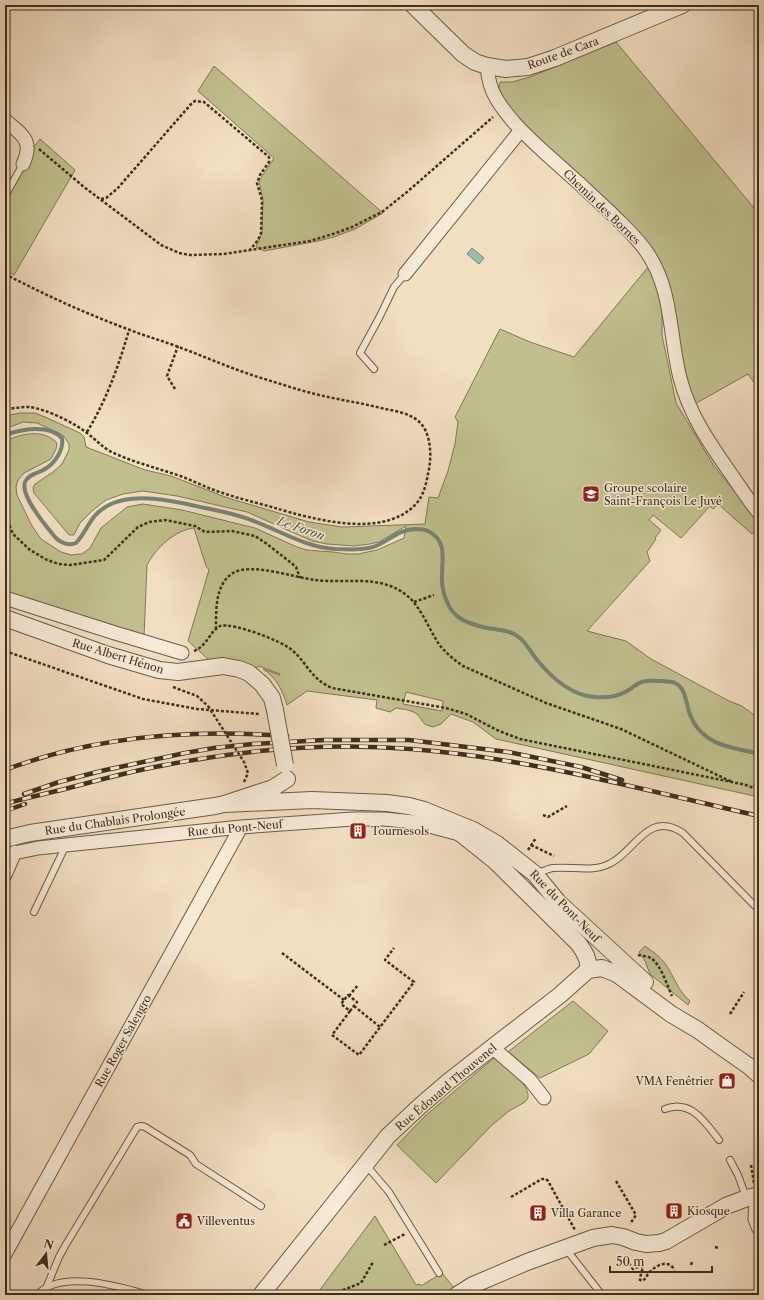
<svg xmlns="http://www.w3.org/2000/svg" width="764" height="1300" viewBox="0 0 764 1300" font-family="'Libre Caslon Text',serif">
	<rect width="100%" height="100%" fill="#f2dec1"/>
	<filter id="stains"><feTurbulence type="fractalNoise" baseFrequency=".005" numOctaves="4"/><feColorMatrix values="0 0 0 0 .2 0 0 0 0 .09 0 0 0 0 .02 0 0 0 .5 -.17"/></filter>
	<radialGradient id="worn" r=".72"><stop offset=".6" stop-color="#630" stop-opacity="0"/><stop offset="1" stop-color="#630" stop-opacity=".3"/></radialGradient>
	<!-- green -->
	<path fill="#c0c08e" stroke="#807855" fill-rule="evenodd" d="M616,42l143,172v176l-11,-16 -55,31 -9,-30 -15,-89 -4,-13 -8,-15 -132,-131 -27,-35 2,-10h12l18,-5z
		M214,66l169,147 -28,16 -21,8 -16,4 -54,10 -8,-4 6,-14 1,-33 -4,-19 15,-23 -76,-67z
		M40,139l35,31 -61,105 -9,-5v-68l23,-41 5,-13z
		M649,266l4,7 9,31v31l14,68 38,63 45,55v5l-7,8 -34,-30 -5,5 -3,-3 -29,32 -28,-23 -4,5 12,10 -6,8 1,1 -9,13 3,9 -63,70 39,10 25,18 78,42 13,5 16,12 1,79 -263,-58 -23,-17 -22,-8 -10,10 -8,3c-12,-3 -8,-4 -15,-12 -5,-5 -16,-6 -22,-7l-6,4 -14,-4 1,-8 -70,-9 -20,14c-4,-14 -11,-28 -24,-36l17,6v-1l-21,-8 -3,2c-16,-9 -29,-9 -47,-8l-21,-19 21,-71 -3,-4 -12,-38c-19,2 -38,20 -47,37l-3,72 -139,-45v-151c16,-7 38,-13 52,2l-1,6 -5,10 -27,14 -6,7 -2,7 1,8 15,31 9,13 20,13 10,3 11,-1 8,-6 11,-20 26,-21 16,-3 39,6 73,18 42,19 9,3 27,2 14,2h11l19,-4 27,-12 2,-12 -27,16 -9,2 -16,2 -27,-2 -15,-3 -65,-29 -70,-16 -34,-5 -20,3 -17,6 -14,11 -12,12 -6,12h-5l-35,-42 -1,-5 2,-4 18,-12 9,-8 7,-14v-6l-6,-9 -26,-12 -14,-1 -18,7v-13l15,-3h15l10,4 35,16 4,4 2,10 59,23 26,6 57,22 81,24 33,5 83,-3 4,-27 9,1 10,-27 7,-27 3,-22 -3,-5 45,-88 30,13 44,15zM406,692l37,9 -1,10 -39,-7z
		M645,946c8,6 16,11 21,19 9,13 12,26 24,36l-2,4 -38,-31 -5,-13 -6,-9z
		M573,1001l35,30 -19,23 -49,24 -32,-26z
		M494,1058c11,9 36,25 34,40l-3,4 -16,9 -17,14 -56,58 -39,-38 28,-29z
		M375,1216l41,69 4,-1 1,2 21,-13 12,15 -4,7h-134z"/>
	<!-- water -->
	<path fill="#9bbcb0" stroke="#778475" d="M472,248l12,10 -5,6 -12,-10z"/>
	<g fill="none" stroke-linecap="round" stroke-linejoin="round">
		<!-- stream -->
		<path stroke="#778475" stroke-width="4" d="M5,435c17,-6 43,-11 57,3 2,12 -7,25 -17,31 -6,4 -17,5 -20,13 -5,14 21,44 30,55 5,6 14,9 21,6 13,-14 13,-28 33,-38 26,-14 69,-3 96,3 15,3 31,6 46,12 28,10 53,27 84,29 12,0 25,2 38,-2 16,-5 23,-17 42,-18 4,0 8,0 13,2 21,10 13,31 14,49 0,11 5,27 14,35 7,7 22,11 31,13 11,2 24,2 33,10 7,6 12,16 18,23 14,17 33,34 56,36 12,1 23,0 33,-6 5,-3 9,-7 15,-9 6,-2 14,-1 21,-1 4,1 9,0 12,2 12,5 11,24 16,34 3,7 9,15 16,20 15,11 35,12 52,17"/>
		<!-- service casing -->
		<g stroke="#6c5b45" stroke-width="8">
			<path id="service" d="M5,196l18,-32
				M374,369l-14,-16 19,-35 15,-31 11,-13
				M536,874c5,-2 11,-5 17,-6 20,-2 40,5 58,-5 25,-13 37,-53 72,-30l76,77
				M34,912l32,-67
				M665,1109c26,-10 40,13 54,31
				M730,1160l8,15 8,22
				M366,1165l23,27 50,81
				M566,1249l36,46
				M47,1286l12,-29 6,-11 72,-119 4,-1 4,1 45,28 6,9 65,42
				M37,1295c22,-25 77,-10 105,-2l1,2"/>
		</g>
		<!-- minor casing -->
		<g stroke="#6c5b45" stroke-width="15">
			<path id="minor" d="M487,66c1,12 3,22 9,32 12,21 31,38 48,54 24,21 47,42 69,63 12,12 24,23 33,36 27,38 23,84 34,127 9,36 30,66 51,96 9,13 18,27 28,39
				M5,120c17,15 29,20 18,44
				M405,274l116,-144
				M5,598l110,35 67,20
				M5,855l33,-7 28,-3 175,-18 112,-8h31l30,3 49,13
				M5,875l10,-23
				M492,1047l38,33 14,18
				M756,1196l-1,23 4,10
				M5,1254l236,-427"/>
		</g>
		<!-- tertiary casing -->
		<g stroke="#6c5b45" stroke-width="18">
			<path id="tertiary" d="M413,5l50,49 12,8 12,4 19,3 22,-2 27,-9 127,-53
				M5,618l103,37 51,15 19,2 45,-6 16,3 10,4 13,11 10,14 3,12
				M224,804l88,-4 75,3 22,3 15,4 49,20 24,14 38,30 23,28 87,80
				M455,829l40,32 83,82c6,8 12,17 10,27
				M5,839l25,-6 185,-27 9,-2 49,-16 14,-9
				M261,1295l127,-159 32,-30 29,-25 111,-86 28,-25 14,-2 15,6 54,40 27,16 18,13 34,24 9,8
				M457,1295l16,-10 54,-23 66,-24 19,-3 11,2 13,5 10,2 13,-1 7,-2 60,-35 21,-8 12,-3"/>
		</g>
		<!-- path -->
		<path stroke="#402f1c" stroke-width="2.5" stroke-dasharray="3 2" stroke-linecap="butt" d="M39,149l45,38 77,58 18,8 11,2 34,-1 86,-13 26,-8 16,-6 30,-15 25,-20 86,-75
			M101,199l5,-1 11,-9 75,-86 3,-2 9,1 65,55v5l-9,13 -3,8 5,17 -1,33 -3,7 -8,10
			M5,274c40,21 82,40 125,56 15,6 30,10 46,16 27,10 54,22 82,31 23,7 46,15 70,20 19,4 38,7 57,12 11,2 23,4 32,11 15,11 15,38 11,54 -2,11 -5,23 -13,31 -33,34 -102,14 -140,3 -17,-5 -35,-9 -52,-15 -14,-4 -27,-11 -40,-16 -22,-8 -44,-13 -65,-22 -15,-6 -19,-13 -31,-22 -14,-11 -41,-24 -58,-26 -8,0 -16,1 -24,3
			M175,389l-8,-13 11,-30
			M87,432c19,-31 32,-67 42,-102
			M5,511l3,11 5,12 17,16 17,10 12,4 11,1 34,-5 34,-33 11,-5 16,-2 30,6 10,6 27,-1 23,5 12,8 23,18 6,5 4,11
			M414,602l20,-7
			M216,629c0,-19 -1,-45 17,-56 19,-11 62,5 83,7 30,4 62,-6 89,14 15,11 22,31 32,47 6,10 16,18 26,25l83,37 75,26 111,53
			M5,651l138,48 54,10 62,5
			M194,651c13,-5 16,-20 26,-25 12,-4 62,15 72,24 15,13 19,29 40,38l114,20 20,6 33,17 21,8 212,43 14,3 13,5
			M173,687l24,9 11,10
			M244,782l4,-9 -4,-11
			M543,815l5,2 19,-11
			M531,845l23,11
			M528,850l8,-12
			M282,953l62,47
			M638,955c4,1 9,1 13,3 10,7 16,27 21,38
			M348,995l9,7 -7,9 -9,-7z
			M349,996l9,-11
			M354,1006l26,21
			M350,1011l-18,24 27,20 55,-73 -29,-22 9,-12
			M730,1014l14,-22
			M751,1165l3,18
			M616,1181l20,34 -6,9
			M511,1197l31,-18h4l2,2 27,49
			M384,1245l21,-11
			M715,1247l4,1
			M626,1259l7,10 7,-3 3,1 -3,11v2l2,1c4,-2 4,-5 7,-8 4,-5 14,-12 21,-8 1,0 4,4 5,5
			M691,1265l1,-3
			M334,1295l4,-3 23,-9 12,-21"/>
		<!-- service -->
		<use href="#service" stroke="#f7ead7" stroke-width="6"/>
		<!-- minor -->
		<use href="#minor" stroke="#f7ead7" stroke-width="13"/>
		<!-- tertiary -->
		<use href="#tertiary" stroke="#f7ead7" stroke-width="16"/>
		<!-- rail casing -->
		<g stroke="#402f1c" stroke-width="4.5">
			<path id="rail" d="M5,770c89,-34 187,-41 282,-34
				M24,794l35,-12 42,-11 84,-18 29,-5 39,-4 71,-4h85l99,12 73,15 41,13
				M5,804c20,-6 40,-10 60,-15 30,-8 59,-16 90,-22 84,-17 170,-25 256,-18 118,9 233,41 348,67
				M5,811l20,-7"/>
		</g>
		<!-- rail -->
		<use href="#rail" stroke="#f7ead7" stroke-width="3" stroke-dasharray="9" stroke-linecap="butt"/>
		<!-- tertiary-bridge casing -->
		<g stroke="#6c5b45" stroke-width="18" stroke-linecap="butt">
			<path id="tertiary-bridge" d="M275,710l10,55"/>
		</g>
		<!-- path-bridge -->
		<path stroke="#402f1c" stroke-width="2.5" stroke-dasharray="3 2" stroke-linecap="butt" d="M208,706l36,56"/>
		<!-- tertiary-bridge -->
		<use href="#tertiary-bridge" stroke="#f7ead7" stroke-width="16"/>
	</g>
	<!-- icons -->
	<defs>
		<g id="school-square" transform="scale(0.9)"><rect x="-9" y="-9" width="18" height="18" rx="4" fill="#8f2418" stroke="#f7ead7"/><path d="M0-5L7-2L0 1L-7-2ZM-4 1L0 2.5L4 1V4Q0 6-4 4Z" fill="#fff"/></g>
		<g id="building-square" transform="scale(0.9)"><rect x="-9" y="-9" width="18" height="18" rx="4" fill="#8f2418" stroke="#f7ead7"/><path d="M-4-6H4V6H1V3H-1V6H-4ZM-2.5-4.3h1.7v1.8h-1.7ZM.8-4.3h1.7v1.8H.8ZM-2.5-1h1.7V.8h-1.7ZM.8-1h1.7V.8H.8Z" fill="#fff"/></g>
		<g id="shop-square" transform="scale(0.9)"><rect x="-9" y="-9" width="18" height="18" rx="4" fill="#8f2418" stroke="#f7ead7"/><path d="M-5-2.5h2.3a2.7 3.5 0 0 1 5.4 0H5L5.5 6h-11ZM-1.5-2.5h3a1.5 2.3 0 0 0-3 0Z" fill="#fff"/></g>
		<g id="civic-square" transform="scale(0.9)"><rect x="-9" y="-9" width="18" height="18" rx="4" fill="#8f2418" stroke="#f7ead7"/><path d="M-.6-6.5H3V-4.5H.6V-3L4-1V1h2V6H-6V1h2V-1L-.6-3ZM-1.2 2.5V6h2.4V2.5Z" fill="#fff"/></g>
	</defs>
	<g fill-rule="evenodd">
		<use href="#school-square" x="591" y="494"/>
		<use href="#building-square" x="358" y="831"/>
		<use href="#shop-square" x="727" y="1081"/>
		<use href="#building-square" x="674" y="1211"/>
		<use href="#building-square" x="538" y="1213"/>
		<use href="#civic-square" x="184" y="1221"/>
	</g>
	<g text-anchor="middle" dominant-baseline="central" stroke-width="3" stroke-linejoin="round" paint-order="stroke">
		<!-- street labels -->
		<g font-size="11" fill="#402f1c" stroke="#f7ead7">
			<text transform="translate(563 53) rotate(-20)">Route de Cara</text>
			<text transform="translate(602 207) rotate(44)">Chemin des Bornes</text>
			<text transform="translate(118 656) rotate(17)">Rue Albert Hénon</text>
			<text transform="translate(115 821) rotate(-8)">Rue du Chablais Prolongée</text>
			<text transform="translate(235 828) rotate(-5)">Rue du Pont-Neuf</text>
			<text transform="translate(565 906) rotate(46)">Rue du Pont-Neuf</text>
			<text transform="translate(123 1041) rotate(-61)">Rue Roger Salengro</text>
			<text transform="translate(446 1087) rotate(-40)">Rue Édouard Thouvenel</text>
		</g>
		<!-- poi labels -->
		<g font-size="11" fill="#402f1c" stroke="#f7ead7" text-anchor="start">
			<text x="604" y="488">Groupe scolaire<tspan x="604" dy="13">Saint-François Le Juvé</tspan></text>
			<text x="371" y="831">Tournesols</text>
			<text x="714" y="1081" text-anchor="end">VMA Fenêtrier</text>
			<text x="687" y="1211">Kiosque</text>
			<text x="551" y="1213">Villa Garance</text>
			<text x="197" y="1221">Villeventus</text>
		</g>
		<!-- water labels -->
		<g font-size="12" font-style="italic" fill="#575241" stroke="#f7ead7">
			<text transform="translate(301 528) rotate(19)">Le Foron</text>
		</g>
	</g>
	<!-- margin -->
	<rect width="764" height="1300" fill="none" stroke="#f2dec1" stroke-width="20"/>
	<rect x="6" y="6" width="752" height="1288" fill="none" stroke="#402f1c" stroke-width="2"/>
	<rect x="10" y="10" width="744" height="1280" fill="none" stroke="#402f1c"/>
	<!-- north arrow -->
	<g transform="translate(46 1254) rotate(16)" stroke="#f7ead7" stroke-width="3" paint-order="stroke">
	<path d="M0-3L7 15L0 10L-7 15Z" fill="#402f1c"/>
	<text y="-6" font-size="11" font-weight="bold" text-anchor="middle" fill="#402f1c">N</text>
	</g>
	<!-- scale -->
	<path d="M610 1266v6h102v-6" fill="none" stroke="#402f1c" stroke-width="2"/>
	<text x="616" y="1266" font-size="12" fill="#402f1c" stroke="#f7ead7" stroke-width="3" paint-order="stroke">50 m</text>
	<rect width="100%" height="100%" filter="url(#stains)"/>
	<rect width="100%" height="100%" fill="url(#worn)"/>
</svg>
